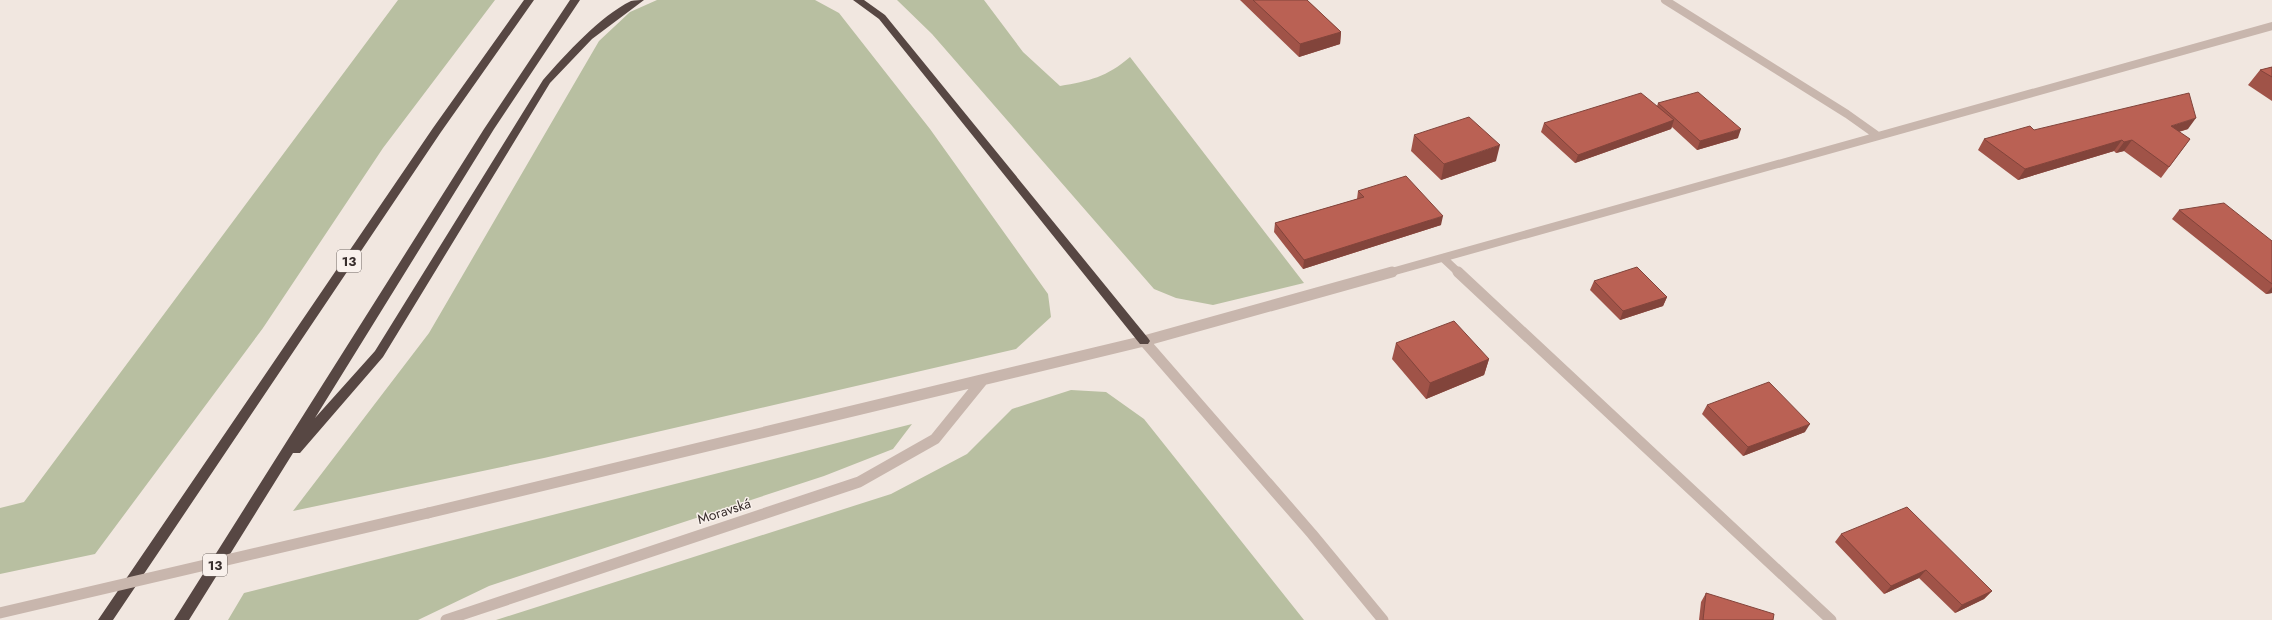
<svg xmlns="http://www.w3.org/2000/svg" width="2272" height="620" viewBox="0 0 2272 620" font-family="Jost,sans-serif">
	<rect width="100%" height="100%" fill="#f1e7e0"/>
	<!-- green -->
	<path fill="#b8bfa1" d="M398,0h97l-112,148 -120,180 -168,226 -95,20v-66l24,-6z
		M657,0h158l24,13 91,116 118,165 3,23 -35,32 -472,109 -251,53 136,-178 170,-292 31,-29z
		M897,0h87l39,52 37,34c29,-5 47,-9 70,-29l174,226 -91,22 -37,-7 -22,-9 -222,-255z
		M1071,390l35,2 38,27 160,201h-808l395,-126 76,-40 45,-45z
		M912,424l-19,25 -69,27 -335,110 -71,34h-190l16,-27z"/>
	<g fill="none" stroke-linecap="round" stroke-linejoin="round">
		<!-- minor-far1 -->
		<path stroke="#c8b6ad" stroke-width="8" d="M1665,0l182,114 31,22
			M1443,258l16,15
			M1388,273l884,-247"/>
		<!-- minor -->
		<path stroke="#c8b6ad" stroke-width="11" d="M1458,272l373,348
			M1144,341l168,193 71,86
			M428,513l716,-172 248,-69
			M446,620l413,-138 76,-43 47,-58"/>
		<!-- highway -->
		<path fill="#574743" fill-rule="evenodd" d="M524,0h10l-93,132 -328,488h-15l335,-492z
			M570,0h10l-86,129 -179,289 60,-67 168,-271c23,-26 57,-64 88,-79 4,-1 9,-1 13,-1l-52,39 -42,44 -167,274 -83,96h-7l-104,167h-15l310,-491z
			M853,0h11l21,15 263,323 2,3 -2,3h-8l-261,-325z"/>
		<!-- minor-bridge -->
		<path stroke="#c8b6ad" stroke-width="11" d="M0,613l428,-100"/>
	</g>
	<!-- wall -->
	<path fill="#a05348" d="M1240,0h67l34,32 -1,12 -41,13z
		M2272,67v34l-24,-16 12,-15z
		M1658,103l80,35 -41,12 -25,-23 -1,2 -96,34 -34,-31 3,-9 113,-17z
		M2188,129l-9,3 11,7 -29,39 -37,-27 -8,2 -2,-2 -96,29 -40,-30 6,-11 50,-9z
		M1414,135l82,26 -55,19 -30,-29z
		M1358,191l83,34 -138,44 -29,-37 1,-9 82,-24z
		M2179,210l93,31v52l-6,1 -94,-75z
		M1594,281l73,16 -4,9 -43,14 -30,-30z
		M1396,343l93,16 -5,16 -58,24 -34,-40z
		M1707,405l98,27 -62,24 -41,-42z
		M1841,534l151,57 -8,8 -29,14 -36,-35 -35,16 -49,-52z
		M1706,593l67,27h-74l2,-18z"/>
	<!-- shaded-wall -->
	<path fill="#82443b" d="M1341,32l-1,12 -41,13 1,-13z
		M2196,118l-8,11 -25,7 8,-10z
		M1674,120l-3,9 -96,34 3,-8z
		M1741,129l-3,9 -41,12 3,-9z
		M2122,140l-8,11 -96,29 7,-11z
		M2132,140l-8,11 -8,2 8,-11z
		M1500,145l-4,16 -55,19 3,-16z
		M1443,216l-2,9 -138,44 1,-9z
		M2272,287v6l-6,1z
		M1667,297l-4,9 -43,14 3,-9z
		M1489,359l-5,16 -58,24 4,-16z
		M1810,424l-5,8 -62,24 5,-9z
		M1926,570l-7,8 -35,16 7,-8z
		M1992,591l-8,8 -29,14 7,-8z"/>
	<!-- building -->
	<path fill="#ba6154" stroke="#82443b" d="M1253,0h54l34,32 -41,12z
		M2272,67v10l-12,-7z
		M1698,92l43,37 -41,12 -42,-38z
		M1641,93l33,27 -96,35 -34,-32z
		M2189,93l7,25 -25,8 19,13 -21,28 -37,-27 -8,2 -2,-2 -97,29 -41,-30 46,-13 4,4z
		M1469,117l31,28 -56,19 -30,-29z
		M1406,176l37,40 -139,44 -29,-37 89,-26 -6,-6z
		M2224,203l48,38v43l-93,-74z
		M1637,267l30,30 -44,14 -29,-30z
		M1454,321l35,38 -59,24 -34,-40z
		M1769,382l41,42 -62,23 -41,-42z
		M1907,507l85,84 -30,14 -36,-35 -35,16 -50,-52z
		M1706,593l68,21 -1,6h-70z"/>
	<g text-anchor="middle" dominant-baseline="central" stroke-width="3" stroke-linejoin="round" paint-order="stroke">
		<!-- shield labels -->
		<g fill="#f9f1ec" stroke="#716865" stroke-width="1">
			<rect x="337" y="250" width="24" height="22" rx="3"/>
			<rect x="203" y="554" width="24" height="22" rx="3"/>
		</g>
		<g font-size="13" font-weight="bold" fill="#372d2b">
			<text x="349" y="261">13</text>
			<text x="215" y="565">13</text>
		</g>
		<!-- street labels -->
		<g font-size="14" fill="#372d2b" stroke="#f9f1ec">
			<text transform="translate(724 511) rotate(-18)">Moravská</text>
		</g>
	</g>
</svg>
